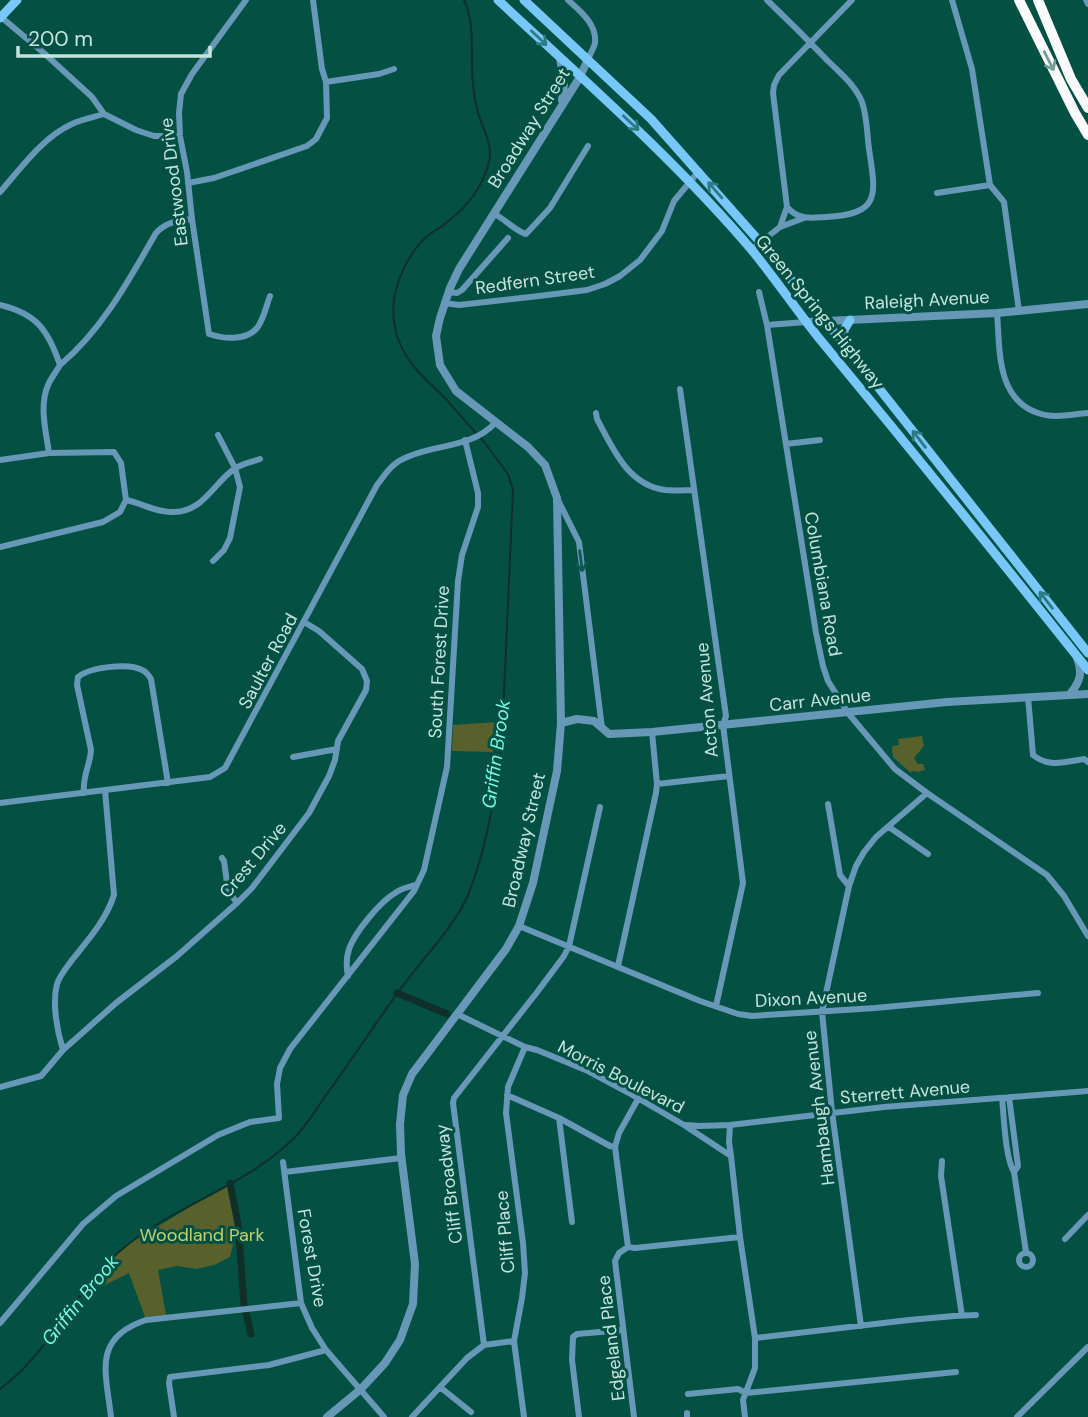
<svg xmlns="http://www.w3.org/2000/svg" width="1088" height="1417" viewBox="0 0 1088 1417" font-family="'DM Sans',sans-serif">
	<rect width="100%" height="100%" fill="#045144"/>
	<!-- green -->
	<path fill="#58612b" d="M497,722l-4,30 -41,-1 1,-26z
		M922,736l2,10 -10,12 4,6h5l2,6 -7,2 -6,-1 -1,2 -18,-16 -1,-11 7,-1 -1,-6z
		M230,1183l8,41 -8,33 -16,8 -17,4 -20,-3 -19,4 8,45 -21,2 -16,-44 -28,14 -8,-7 32,-34z"/>
	<g fill="none" stroke-linecap="round" stroke-linejoin="round">
		<!-- stream -->
		<path stroke="#102f28" stroke-width="2" d="M464,0c12,25 6,57 9,85 1,10 3,21 6,31 5,16 14,28 10,46 -6,24 -22,45 -42,60 -5,5 -12,8 -17,12 -11,8 -20,22 -26,34 -17,34 -14,70 11,100 9,11 20,20 30,30 11,12 21,25 32,36
			M0,1389c52,-38 76,-103 126,-143 52,-42 122,-61 169,-109 11,-11 20,-26 29,-39 25,-34 48,-70 73,-104 21,-31 57,-66 71,-99 19,-46 28,-106 34,-156l11,-249 -5,-16 -27,-36"/>
		<!-- canal -->
		<path stroke="#102f28" stroke-width="7" d="M397,993l50,21
			M230,1183l8,41 6,80 7,30"/>
		<!-- minor -->
		<path stroke="#6898b7" stroke-width="6" d="M246,0l-54,74 -11,20 -2,19 1,23 7,36 5,47 17,115c15,5 37,7 48,-6 7,-9 9,-22 13,-32
			M568,0c12,11 29,24 27,43 -1,5 -5,11 -7,16
			M767,0c21,20 41,40 61,61 13,13 27,24 34,41 5,14 5,32 7,47 7,46 12,65 -43,68 -16,1 -28,3 -39,-10l-14,-114 1,-8 5,-10 73,-75
			M952,0l20,69 18,116
			M1086,0l2,4
			M0,16l45,38 47,43 12,17 32,16 18,6h26
			M326,82l53,-8 15,-5
			M188,183l26,-5 93,-32 9,-7 11,-21 -1,-36 -4,-13 -9,-69
			M0,192c21,-24 43,-55 72,-68 10,-5 22,-7 32,-10
			M937,193l53,-8 14,17 15,109
			M495,214c9,5 22,18 31,20l24,-26 38,-62
			M780,227l24,-9
			M751,250l29,-23 7,-20
			M448,292l9,1 5,-3 46,-52
			M759,292l8,33 49,308 7,33 5,15 20,32 47,56 32,24 120,82 17,21 24,40
			M444,303l15,2 80,-9 48,-6 18,-6 15,-8 20,-16 22,-29 12,-30 25,-30
			M0,305c37,9 48,25 60,60 -4,7 -9,13 -12,20 -9,21 -2,47 1,68
			M997,313c3,36 -1,86 41,100 15,6 35,1 50,0
			M767,325l39,-3
			M60,365c42,-35 69,-85 96,-132 10,-11 21,-12 36,-14
			M680,389l46,327 -3,9 20,158 -27,123
			M596,413l1,6c16,30 31,66 68,71 10,1 20,0 29,0
			M786,444l34,-4
			M0,460l49,-7 65,-1 7,11 5,37
			M126,500c16,3 31,13 48,12 29,0 40,-29 60,-43 7,-5 18,-7 26,-10
			M558,500l21,42 23,186
			M0,547l103,-25 17,-10 6,-12
			M213,561l11,-11 6,-12 10,-51 -5,-19 -17,-33
			M1028,697l5,58c16,13 32,7 51,4l4,3
			M293,757l44,-8
			M657,784l72,-8
			M84,793c-2,-16 6,-27 7,-43l-14,-65 1,-8c12,-10 52,-15 66,-6 2,1 6,6 7,8l17,104
			M0,803l210,-26 15,-9 152,-283c7,-9 12,-18 22,-24 29,-17 73,-12 96,-38
			M828,804l12,71 9,11
			M889,827l39,27
			M222,858l2,3 4,29 9,13
			M519,926l181,75 38,13 14,2 123,-8 163,-15
			M618,966l38,-173 1,-9 -5,-52
			M348,976c-2,-10 -2,-18 1,-27 6,-17 31,-47 46,-56 7,-5 13,-6 21,-8
			M457,1014l68,33 12,3 51,21 41,22 55,32 47,31 9,81 15,101v30l-12,32 2,17
			M63,1050c-6,-19 -11,-47 -6,-66 3,-9 10,-17 15,-24 16,-20 34,-40 42,-65l-9,-105
			M0,1087l41,-11 22,-26 53,-47 61,-47 60,-53 15,-15 57,-75 20,-37 6,-16 3,-19 28,-51 1,-9 -5,-12 -43,-38 -15,-9
			M507,1095l52,23 51,28 5,1
			M1009,1097l9,69 -4,6
			M1002,1098c2,18 3,60 12,74l12,80
			M559,1118l13,104
			M686,1125l14,1 30,-1 154,-18 204,-16
			M730,1125l-1,17 2,14
			M942,1161l-1,15 21,140
			M283,1162l18,141 11,25 14,22 58,67
			M285,1172l116,-14
			M1065,1239l23,-24
			M628,1247l-9,6 -4,8 19,156
			M628,1247l-13,-100 4,-14 19,-34
			M628,1247l7,1 105,-11
			M1019 1260a7 7 0 1 1 14 0a7 7 0 1 1-14 0Z
			M0,1323l83,-99 33,-28 102,-61 32,-13 29,-4 -2,-34 3,-16 10,-19 124,-158 10,-21 23,-103 11,-186 4,-26 16,-48v-14l-13,-53
			M861,1326l-29,-214 -10,-100 27,-126 7,-20 8,-14 12,-15 51,-44
			M755,1338l154,-18 45,-4 22,-1
			M484,1345l-31,-242 1,-5 84,-107 26,-35 5,-10 31,-139
			M440,1387l31,25
			M688,1394l50,-5 8,4 210,-21
			M687,1413v4
			M111,1417c-5,-45 -19,-79 35,-97l155,-17
			M174,1417l-5,-34 1,-6 99,-12 57,-15
			M412,1417l55,-59 17,-13 30,-4
			M524,1417l-10,-76 8,-43 3,-25 -2,-30 -17,-130 2,-26 17,-40
			M579,1417l-7,-57 1,-23 4,-3 46,-4
			M1017,1417l71,-70"/>
		<!-- tertiary -->
		<path stroke="#6898b7" stroke-width="8" d="M560,58l4,26 -2,16
			M806,322l191,-9 91,-9
			M1070,694c10,-12 13,-21 7,-36
			M561,723l16,-4 17,2 15,13 43,-2 295,-30 141,-8
			M327,1417l34,-28 24,-26 15,-23 13,-36 2,-40 -14,-110 -1,-30 3,-29 9,-21 94,-125 13,-23 14,-43 24,-112 4,-48 -4,-225 -12,-33 -17,-18 -72,-56 -16,-26 -4,-29 4,-18 10,-30 9,-19 121,-192 8,-18"/>
		<!-- secondary -->
		<path stroke="#77c7f8" stroke-width="9" d="M498,0c87,81 176,159 253,249 23,28 44,59 67,88 91,110 181,221 270,333
			M524,0l127,119 109,123 84,102 244,309
			M0,18l17,-18
			M844,344v-14l6,-10"/>
		<!-- motorway -->
		<path stroke="#fbfbfb" stroke-width="10" d="M1019,0l56,113 13,22
			M1038,0l33,79 17,29"/>
	</g>
	<!-- one-way arrows -->
	<defs><path id="oneway-shaft" d="M-6 0H5M1.5-3L5.5 0L1.5 3" fill="none" stroke-width="1.6" stroke-linecap="round" stroke-linejoin="round" transform="scale(1.75)"/></defs>
	<g stroke="#2c7a83">
		<use href="#oneway-shaft" transform="translate(539 38) rotate(43)"/>
		<use href="#oneway-shaft" transform="translate(631 123) rotate(43)"/>
		<use href="#oneway-shaft" transform="translate(715 190) rotate(-131)"/>
		<use href="#oneway-shaft" transform="translate(919 439) rotate(-128)"/>
		<use href="#oneway-shaft" transform="translate(1046 600) rotate(-128)"/>
	</g>
	<use stroke="#739e96" href="#oneway-shaft" transform="translate(1049 61) rotate(63)"/>
	<use stroke="#0e5850" href="#oneway-shaft" transform="translate(581 561) rotate(83)"/>
	<g text-anchor="middle" dominant-baseline="central" stroke-width="6" stroke-linejoin="round" paint-order="stroke">
		<!-- street labels -->
		<g font-size="18" fill="#c5e4dc" stroke="#045144">
			<text transform="translate(529 128) rotate(-58)">Broadway Street</text>
			<text transform="translate(174 182) rotate(-97)">Eastwood Drive</text>
			<text transform="translate(535 280) rotate(-8)">Redfern Street</text>
			<text transform="translate(927 300) rotate(-3)">Raleigh Avenue</text>
			<text transform="translate(820 312) rotate(51)">Green Springs Highway</text>
			<text transform="translate(823 584) rotate(80)">Columbiana Road</text>
			<text transform="translate(268 661) rotate(-62)">Saulter Road</text>
			<text transform="translate(439 662) rotate(-87)">South Forest Drive</text>
			<text transform="translate(707 700) rotate(-95)">Acton Avenue</text>
			<text transform="translate(820 700) rotate(-6)">Carr Avenue</text>
			<text transform="translate(524 840) rotate(-77)">Broadway Street</text>
			<text transform="translate(253 860) rotate(-50)">Crest Drive</text>
			<text transform="translate(811 998) rotate(-3)">Dixon Avenue</text>
			<text transform="translate(621 1077) rotate(27)">Morris Boulevard</text>
			<text transform="translate(905 1092) rotate(-5)">Sterrett Avenue</text>
			<text transform="translate(819 1108) rotate(-97)">Hambaugh Avenue</text>
			<text transform="translate(449 1184) rotate(-97)">Cliff Broadway</text>
			<text transform="translate(505 1232) rotate(-95)">Cliff Place</text>
			<text transform="translate(312 1258) rotate(80)">Forest Drive</text>
			<text transform="translate(611 1338) rotate(-97)">Edgeland Place</text>
		</g>
		<!-- park labels -->
		<g font-size="18" fill="#c2d270" stroke="#045144">
			<text x="202" y="1235">Woodland Park</text>
		</g>
		<!-- water labels -->
		<g font-size="19" font-style="italic" fill="#74fadd" stroke="#045144">
			<text transform="translate(496 754) rotate(-82)">Griffin Brook</text>
			<text transform="translate(80 1300) rotate(-51)">Griffin Brook</text>
		</g>
	</g>
	<!-- scale -->
	<path d="M18 46v10h192v-10" fill="none" stroke="#c5e4dc" stroke-width="3.5"/>
	<text x="28" y="46" font-size="21" fill="#c5e4dc" stroke="#045144" stroke-width="5" paint-order="stroke">200 m</text>
</svg>
